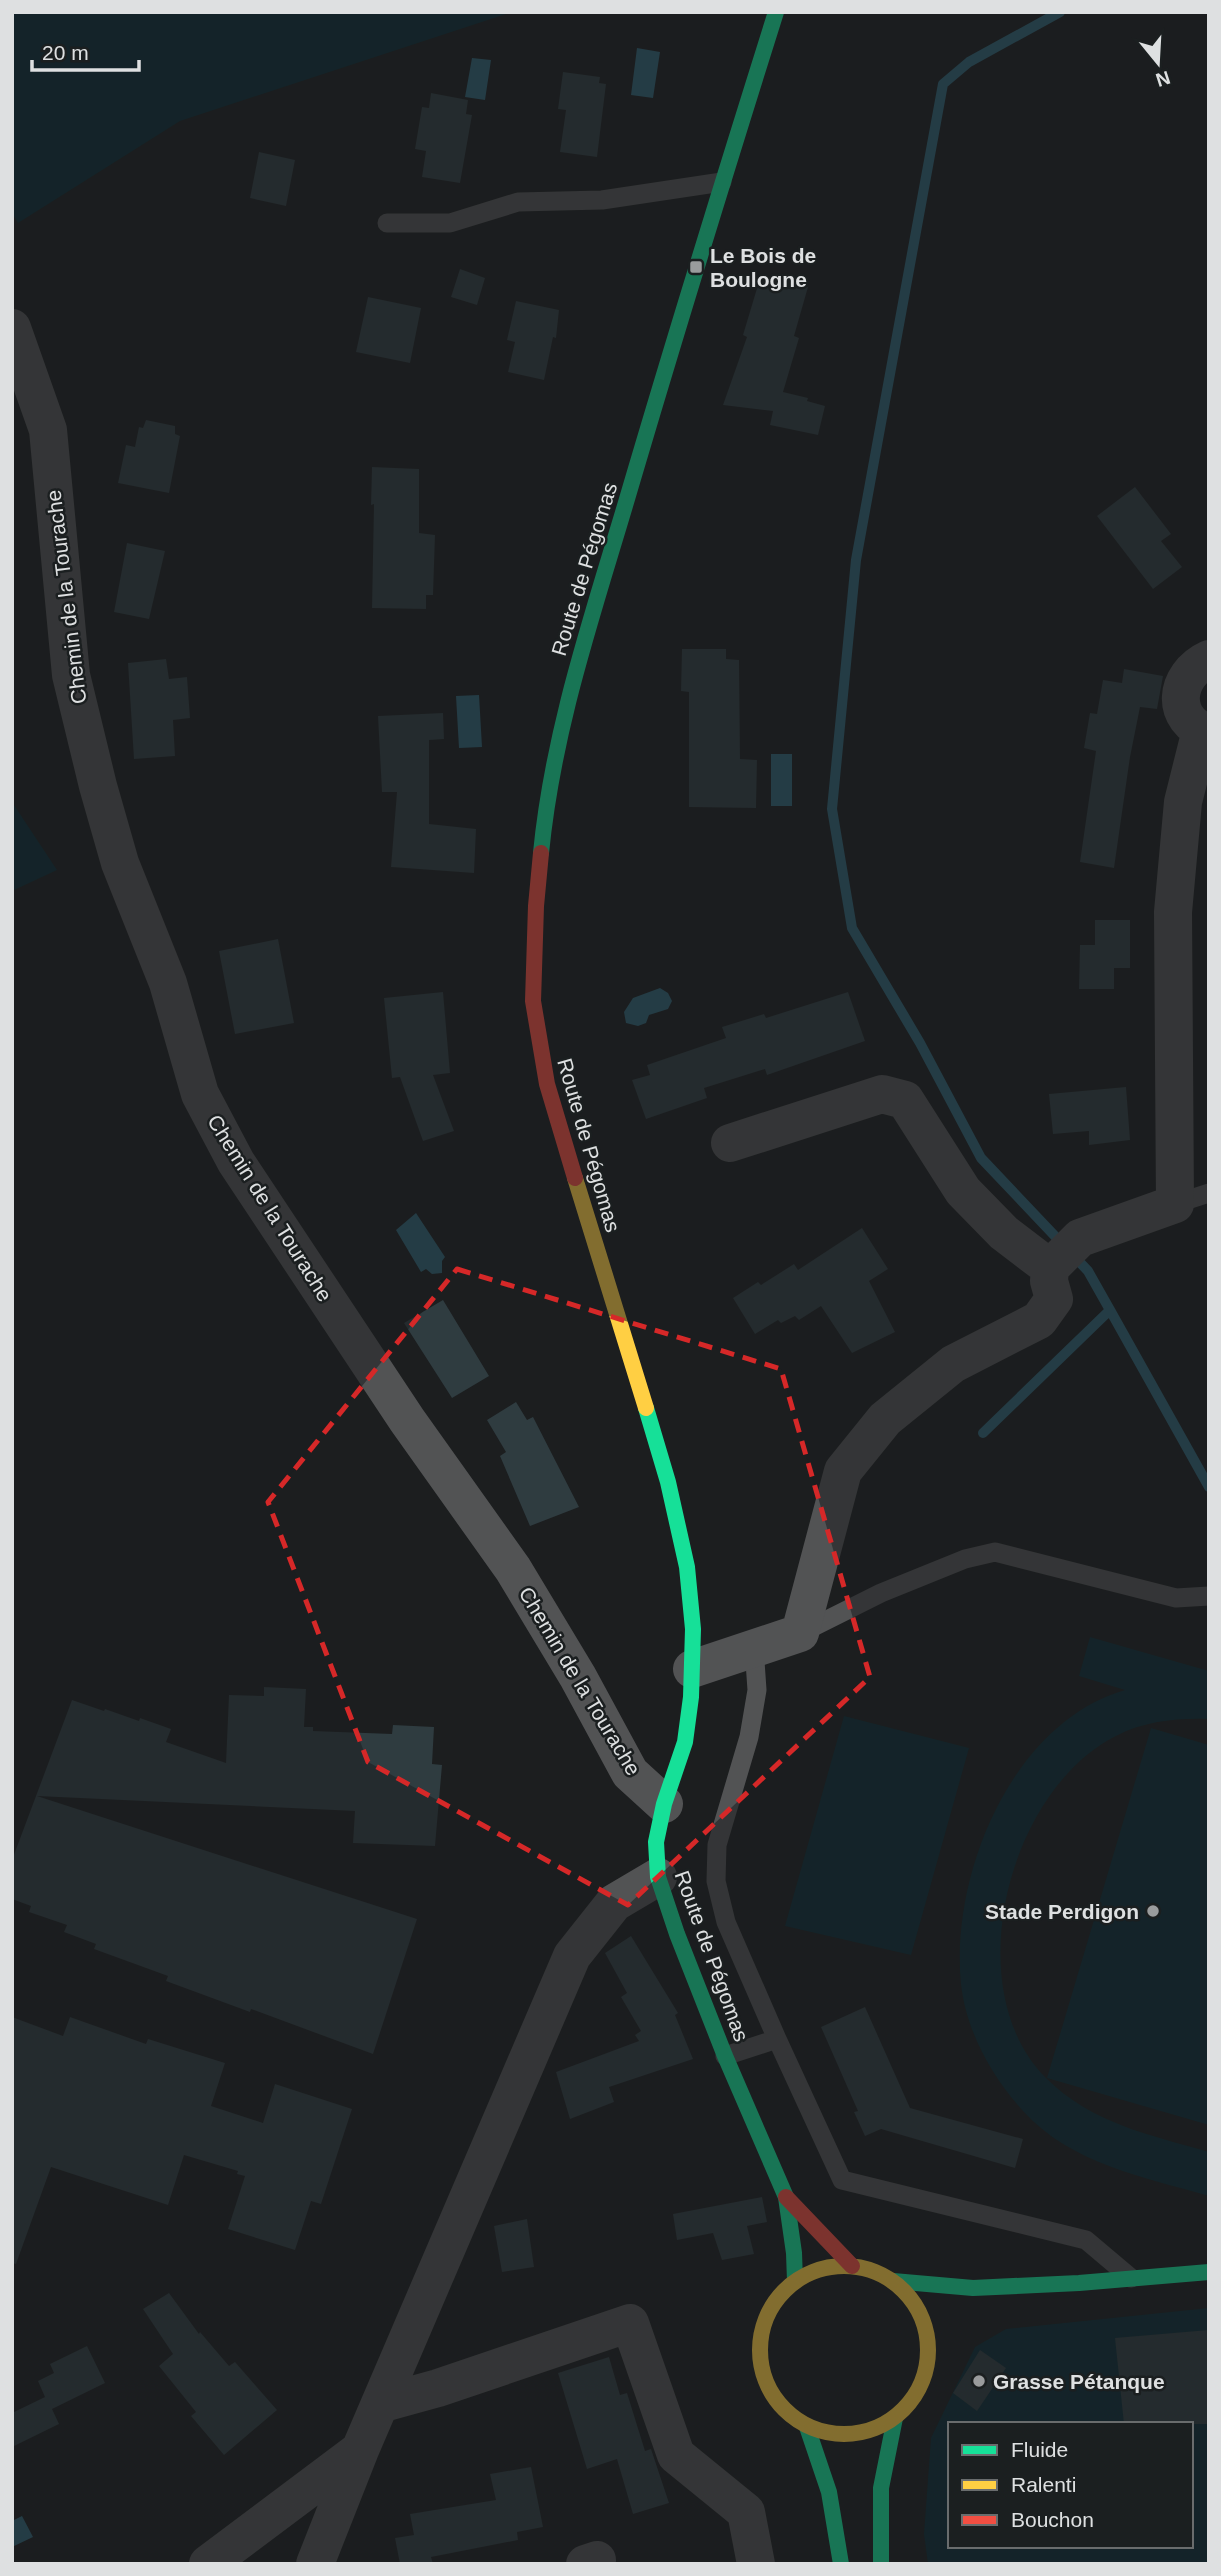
<svg xmlns="http://www.w3.org/2000/svg" width="1221" height="2576" viewBox="0 0 1221 2576" font-family="Arial,sans-serif">
	<rect width="100%" height="100%" fill="#1c1e1f"/>
	<!-- green -->
	<path fill="#0c2c35" fill-rule="evenodd" d="M12,12h500l-332,109 -162,102 -6,-10z
		M12,802l45,68 -45,21z
		M1090,1637l119,34v48c-32,-1 -64,2 -93,17 -108,54 -159,253 -70,342 45,45 104,57 163,74v44c-65,-19 -138,-32 -186,-85 -31,-34 -57,-80 -62,-127 -11,-108 50,-261 164,-294l-46,-14z
		M844,1716l125,32 -58,207 -126,-29z
		M1151,1728l58,17v380l-162,-47z
		M1209,2308v256h-281l-4,-30 7,-96 44,-91 31,-18zM950,2424h241v122h-241z"/>
	<!-- water -->
	<path fill="#2f6274" d="M637,48l23,4 -7,46 -22,-3z
		M472,58l19,2 -6,40 -20,-3z
		M479,695l3,52 -23,1 -3,-52z
		M771,754h21v52h-21z
		M660,988l8,5 4,8 -4,8 -19,6 -3,8 -8,3 -12,-3 -2,-11 9,-14z
		M416,1213l29,44 -3,4v12l-10,1 -6,-5 -5,3 -25,-42z
		M22,2516l11,21 -21,10v-26z"/>
	<g fill="none" stroke-linecap="round" stroke-linejoin="round">
		<!-- stream -->
		<path stroke="#2f6274" stroke-width="10" d="M1110,1310l99,177
			M983,1433l127,-123 -22,-39 -107,-113 -61,-115 -68,-115 -20,-119 24,-249 87,-476 26,-22 91,-50"/>
	</g>
	<!-- building -->
	<path fill="#2f3c40" d="M563,72l37,5 -1,6 7,1 -9,73 -37,-5 6,-42 -8,-1z
		M431,93l37,7 -2,14 6,1 -12,68 -38,-6 4,-26 -11,-2 7,-42 7,1z
		M259,152l36,8 -9,46 -36,-8z
		M460,269l25,9 -8,27 -26,-8z
		M761,275l47,12 -14,49 5,2 -16,54 25,6 -1,3 18,5 -7,29 -48,-10 3,-14 -50,-6 24,-68 -4,-2z
		M368,297l53,11 -11,55 -54,-11z
		M516,301l43,9 -3,28 -3,-1 -9,43 -36,-8 7,-30 -8,-2z
		M146,420l29,6v8l5,2 -11,57 -51,-10 8,-38 9,2 4,-20 4,1z
		M372,467l47,2v64l16,2 -2,60h-7v14l-54,-1 2,-104 -3,1z
		M1135,487l36,47 -10,7 21,26 -29,22 -56,-73z
		M127,543l38,8 -16,68 -35,-7z
		M682,649h44v10l13,1 1,99 17,1 -1,48 -67,-1v-115l-8,-1z
		M166,659l3,20 18,-2 3,41 -17,2 2,36 -41,3 -6,-96z
		M1124,669l39,7 -6,33 -17,-2 -10,50 -16,111 -34,-6 16,-111 -12,-3 6,-35 7,1 6,-34 19,3z
		M443,713l1,26 -15,1v84l47,5 -2,44 -83,-6 6,-75h-15l-4,-76z
		M1095,920h35v48h-16v21h-35l1,-44h15z
		M278,939l16,84 -59,11 -16,-83z
		M443,992l7,81 -17,2 21,56 -31,10 -23,-64 -8,1 -8,-80z
		M848,992l17,49 -98,34 -2,-6 -61,19 3,10 -61,21 -14,-39 18,-5 -3,-10 79,-27 -4,-11 42,-13 2,4z
		M1126,1087l4,53 -41,5v-14l-36,3 -4,-40z
		M862,1228l26,41 -19,12 26,51 -43,21 -31,-47 -22,14 -4,-4 -14,7 -3,-3 -23,14 -22,-36 25,-16 3,3 33,-21 4,6z
		M443,1300l46,76 -37,22 -48,-75z
		M516,1402l11,18 6,-3 46,90 -49,19 -30,-70 6,-4 -19,-32z
		M264,1687l42,2 -2,38h9v4l79,3 1,-9 41,2 -2,37 10,1 -7,81 -82,-3 2,-32 -318,-15 380,123 -44,135 -122,-45 -1,3 -84,-31 2,-5 -74,-27 2,-5 -32,-12 3,-7 -38,-13 2,-6 -19,-7v-39l60,-160 32,11 1,-2 34,12 1,-3 31,11 -5,13 60,21 3,-68 35,1z
		M631,1936l47,77 -3,2 18,44 -84,28 5,15 -44,17 -14,-47 83,-31 -4,-6 6,-4 -20,-34 6,-4 -22,-40z
		M865,2007l45,101 113,31 -8,29 -134,-39 -16,7 -11,-24 4,-1 -37,-84z
		M12,2017l51,19 7,-19 76,27 2,-5 77,24 -14,43 52,17 12,-39 77,25 -31,95 -10,-3 -16,49 -67,-21 17,-53 -8,-2 1,-3 -54,-16 -16,50 -117,-38 -35,97 -4,-1z
		M762,2197l5,25 -20,4 7,28 -32,6 -9,-27 -36,7 -4,-26z
		M527,2219l7,48 -32,5 -8,-46z
		M169,2293l30,41 1,-2 29,34 6,-4 42,48 -53,45 -33,-39 5,-4 -37,-46 14,-12 -30,-45z
		M1209,2330v94h-85l-9,-86z
		M87,2346l18,37 -53,26 7,15 -47,23v-34l33,-16 -7,-16 16,-8 -4,-9z
		M980,2350l26,18 -29,43 -24,-18z
		M609,2357l11,38 7,-2 18,58 6,-2 18,54 -36,11 -16,-55 -30,10 -29,-96z
		M531,2467l12,60 -26,5 1,8 -87,17 2,7h-33l-5,-26 19,-3 -4,-21 86,-14 -6,-26z"/>
	<g fill="none" stroke-linecap="round" stroke-linejoin="round">
		<!-- lane -->
		<path stroke="#525354" stroke-width="19" d="M387,223h63l68,-21 84,-2 120,-18
			M1175,1204l34,-11
			M801,1633l80,-40 84,-34 30,-7 181,46 33,-2
			M754,1647l3,43 -8,47 -32,108 -1,36 10,41 51,117
			M725,2056l52,-17 65,141 244,60 45,38"/>
		<!-- street -->
		<path stroke="#525354" stroke-width="38" d="M12,328l36,102 23,245 27,111 22,77 48,120 32,111 36,68 171,258 106,149 65,108 52,96 34,31
			M1209,659c-35,16 -40,61 0,74
			M730,1143l152,-49 23,6 58,91 41,42 46,35
			M692,1669l108,-36 43,-162 42,-52 68,-55 86,-44 15,-21 -5,-18 1,-13 30,-30 95,-34 -2,-292 10,-110 18,-72
			M380,2404l58,-16 192,-65 46,132 70,57 10,52
			M208,2564l152,-114
			M315,2564l45,-114 212,-494 42,-53 44,-26
			M585,2564l12,-4"/>
		<!-- fast -->
		<path stroke="#16e098" stroke-width="16" d="M541,853c12,-123 51,-236 86,-354 48,-163 98,-325 149,-487
			M646,1408l22,74 19,85 6,62 -2,68 -6,45 -21,62 -8,38 2,35 19,57 48,122 61,141 8,56 1,28
			M893,2281l80,7 106,-5 130,-11
			M807,2427l22,65 12,72
			M881,2564v-76l14,-70"/>
		<!-- slow -->
		<path stroke="#ffcf43" stroke-width="16" d="M575,1178l71,230
			M760 2350a84 84 0 1 1 168 0a84 84 0 1 1-168 0Z"/>
		<!-- jam -->
		<path stroke="#f24e42" stroke-width="16" d="M541,853l-5,53 -3,95 14,83 28,94
			M786,2197l66,69"/>
	</g>
	<!-- marked area -->
	<path d="M0 0H1221V2576H0ZM457,1269l324,100 89,308 -242,228 -260,-143 -100,-260z" fill="#1c1e1f" fill-opacity=".55" fill-rule="evenodd"/>
	<path fill="none" stroke="#d62828" stroke-width="5" stroke-dasharray="14 9" stroke-linejoin="round" d="M457,1269l324,100 89,308 -242,228 -260,-143 -100,-260z"/>
	<!-- markers -->
	<g fill="#9a9c9d" stroke="#1b1f20" stroke-width="2.5">
		<rect x="689" y="260" width="14" height="14" rx="3.5"/>
		<circle cx="1153" cy="1911" r="7"/>
		<circle cx="979" cy="2381" r="7"/>
	</g>
	<g text-anchor="middle" dominant-baseline="central" stroke-width="5" stroke-linejoin="round" paint-order="stroke">
		<!-- poi labels -->
		<g font-size="21" font-weight="bold" fill="#dee0e1" stroke="#1b1f20" text-anchor="start">
			<text x="710" y="255">Le Bois de<tspan x="710" dy="24">Boulogne</tspan></text>
			<text x="1139" y="1911" text-anchor="end">Stade Perdigon</text>
			<text x="993" y="2381">Grasse Pétanque</text>
		</g>
		<!-- street labels -->
		<g font-size="21" fill="#dee0e1" stroke="#1b1f20">
			<text transform="translate(584 569) rotate(-73)">Route de Pégomas</text>
			<text transform="translate(66 597) rotate(-97)">Chemin de la Tourache</text>
			<text transform="translate(589 1145) rotate(74)">Route de Pégomas</text>
			<text transform="translate(270 1208) rotate(58)">Chemin de la Tourache</text>
			<text transform="translate(580 1681) rotate(59)">Chemin de la Tourache</text>
			<text transform="translate(712 1956) rotate(70)">Route de Pégomas</text>
		</g>
	</g>
	<!-- border -->
	<rect width="1221" height="2576" fill="none" stroke="#dee0e1" stroke-width="28"/>
	<!-- legend -->
	<rect x="948" y="2422" width="245" height="126" fill="#1b1f20" stroke="#696c6d" stroke-width="2"/>
	<rect x="962" y="2445" width="35" height="10" fill="#16e098" stroke="#696c6d" stroke-width="2"/>
	<text x="1011" y="2457" font-size="21" fill="#dee0e1">Fluide</text>
	<rect x="962" y="2480" width="35" height="10" fill="#ffcf43" stroke="#696c6d" stroke-width="2"/>
	<text x="1011" y="2492" font-size="21" fill="#dee0e1">Ralenti</text>
	<rect x="962" y="2515" width="35" height="10" fill="#f24e42" stroke="#696c6d" stroke-width="2"/>
	<text x="1011" y="2527" font-size="21" fill="#dee0e1">Bouchon</text>
	<!-- north arrow -->
	<g transform="translate(1158 63) rotate(162)" stroke="#1b1f20" stroke-width="5" paint-order="stroke">
	<path d="M0-5L12 26L0 18L-12 26Z" fill="#dee0e1"/>
	<text y="-10" font-size="19" font-weight="bold" text-anchor="middle" fill="#dee0e1">N</text>
	</g>
	<!-- scale -->
	<path d="M32 60v10h107v-10" fill="none" stroke="#dee0e1" stroke-width="3.5"/>
	<text x="42" y="60" font-size="21" fill="#dee0e1" stroke="#1b1f20" stroke-width="5" paint-order="stroke">20 m</text>
</svg>
